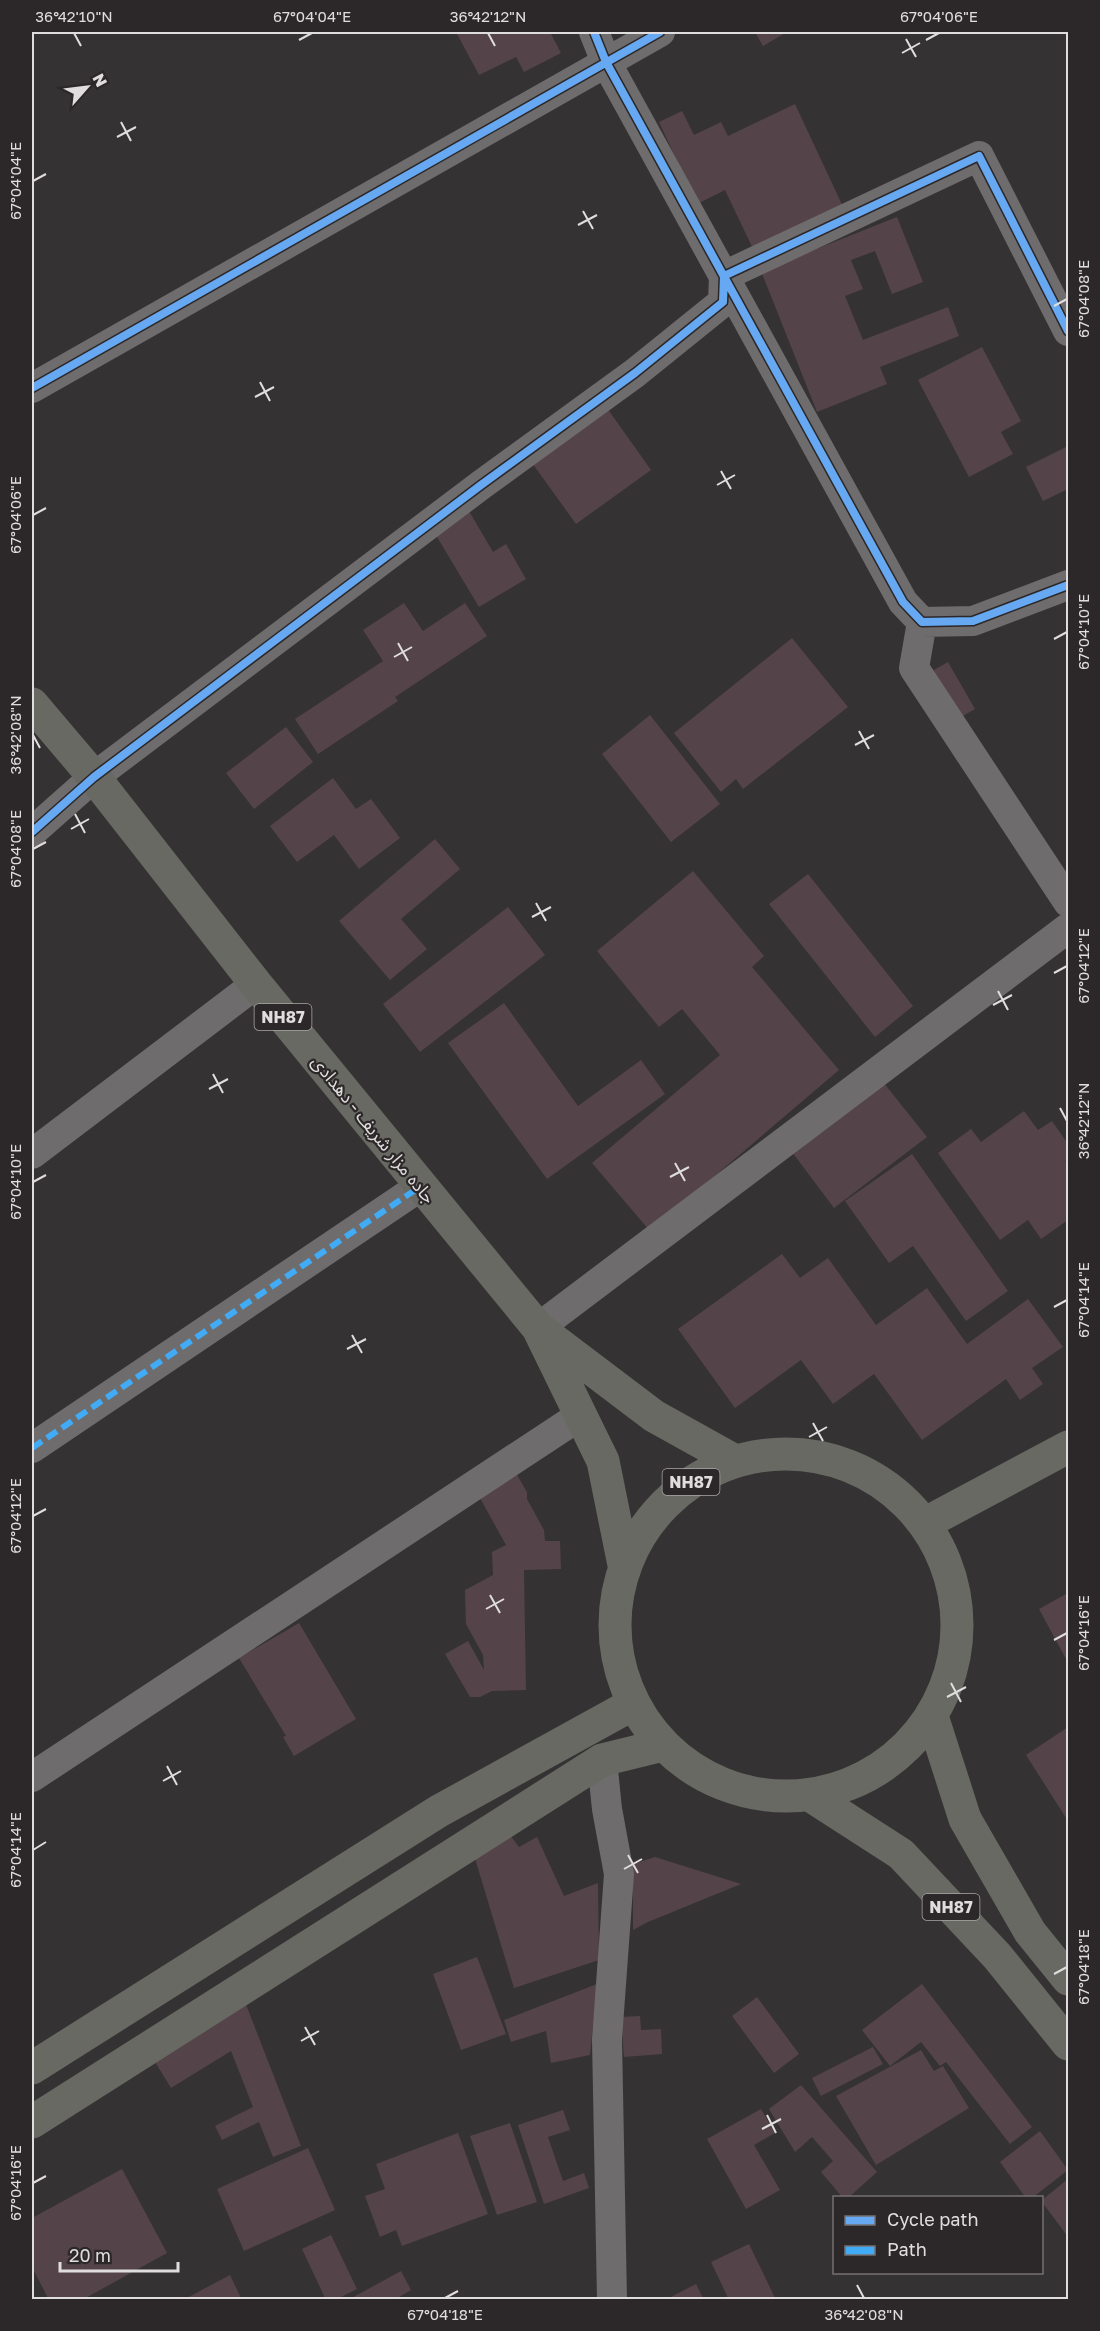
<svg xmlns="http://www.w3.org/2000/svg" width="1100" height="2331" viewBox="0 0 1100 2331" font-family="'Golos Text','Noto Sans Arabic',sans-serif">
	<rect width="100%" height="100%" fill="#353233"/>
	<!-- building -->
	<path fill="#544449" d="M456,32h94l11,21 -37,19 -8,-15 -37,18z
		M755,32h32l-24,14z
		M795,104l50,107 -90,42 -30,-63 -28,14 -38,-82 23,-11 12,24 27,-13 7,14z
		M897,217l26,65 -31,12 -17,-43 -24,9 12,29 -18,7 18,44 85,-33 11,29 -79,31 7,17 -70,28 -56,-141z
		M982,347l39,74 -20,11 12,22 -44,23 -51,-97z
		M602,401l49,69 -75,54 -49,-68z
		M1068,446v48l-2,-4 -23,11 -17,-34z
		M466,506l27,46 13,-8 20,35 -47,28 -48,-80z
		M404,603l19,28 42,-28 22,33 -92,61 3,4 -80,53 -23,-35 88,-58 -20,-31z
		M792,638l56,69 -105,82 -7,-10 -15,13 -47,-59z
		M948,662l27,47 -21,12 -27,-47z
		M650,715l70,89 -49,38 -69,-88z
		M286,727l27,35 -59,47 -28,-36z
		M333,778l23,31 15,-10 29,39 -41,31 -25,-34 -37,27 -27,-36z
		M435,839l25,30 -59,50 26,30 -37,31 -51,-59z
		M693,871l71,85 -12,11 87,103 -189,161 -58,-68 128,-108 -38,-46 -23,18 -62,-76z
		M808,874l105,132 -38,31 -106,-133z
		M508,907l37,48 -125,97 -37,-48z
		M504,1003l74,103 63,-46 24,34 -118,85 -99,-136z
		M883,1082l44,55 -93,71 -42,-56z
		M1024,1111l14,19 14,-9 16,23v15l-3,2 3,4v55l-27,19 -13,-19 -28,20 -62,-87 33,-24 10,13z
		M912,1154l96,137 -42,30 -53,-75 -24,17 -44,-62z
		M782,1254l18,24 28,-20 48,67 51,-37 40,56 61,-45 35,48 -31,21 11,16 -23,16 -14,-21 -84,61 -48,-66 -41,30 -32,-44 -66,48 -57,-79z
		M513,1468l14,24v7l17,31 1,11h15l1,28 -37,1 2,120 -34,1 -12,6h-10l-25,-43 23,-13 16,29 -1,-15 -17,-31 -1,-34 28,-15 -1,-23 14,-7 -31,-56z
		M1068,1593v65l-2,1 -27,-50z
		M299,1623l57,96 -62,37 -11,-19 3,-1 -47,-78z
		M1068,1727v94l-42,-66z
		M510,1835l9,12 18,-10 27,59 34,-13 1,77 -85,28 -40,-133z
		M655,1857l86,27 -93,38 -15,8v-66z
		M477,1957l29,77 -45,16 -28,-76z
		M597,1984l-7,71 -39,8 -5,-32 -35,11 -7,-22z
		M922,1984l110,143 -22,17 -64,-82 -6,4 -19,-24 -31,24 -28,-36z
		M757,1997l42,57 -25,19 -42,-57z
		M245,2002l56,144 -28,11 -14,-35 -37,18 -7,-14 38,-19 -22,-56 -60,37 -19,-31z
		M640,2016l1,14 20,-1 1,25 -38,3 -3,-40z
		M873,2047l10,17 -62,32 -9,-18z
		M921,2050l13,21 9,-5 26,42 -93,57 -40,-69z
		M801,2085l76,87 -29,26h-5l-22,-26 12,-11 -21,-24 -17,15 -26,-43z
		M761,2109l14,24 -21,12 26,45 -34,19 -39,-70z
		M563,2110l7,20 -22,7 15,44 21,-8 5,15 -45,16 -26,-79z
		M510,2123l27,79 -40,13 -27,-79z
		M1040,2131l28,39 -36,28h-6l-26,-36z
		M458,2133l30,81 -86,32 -6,-16 -16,7 -15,-41 20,-7 -9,-25z
		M308,2148l27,62 -91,41 -27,-62z
		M122,2169l45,84 -85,47h-33l-17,-33v-49z
		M1068,2179v58l-26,-35v-2z
		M331,2235l26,54 -22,11h-9l-24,-51z
		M749,2244l27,56h-47l-18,-38z
		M401,2271l10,19 -17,10h-46z
		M230,2275l12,25h-59z
		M696,2284l8,16h-39z"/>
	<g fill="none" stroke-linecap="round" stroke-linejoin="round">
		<!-- minor -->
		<path stroke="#6e6c6c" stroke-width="30" d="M594,32l12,30 297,540 19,20 51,-1 95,-36
			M32,388l628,-356
			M922,622l-8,46 154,234
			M32,832l62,-55 387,-292 154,-112 88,-71 1,-26 255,-120 89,175
			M32,1154l224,-170
			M538,1328l530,-400
			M32,1448l389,-262
			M602,1760l5,49 12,65 -12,165 5,261
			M32,1777l549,-362"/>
		<!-- primary -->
		<path stroke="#676962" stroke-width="33" d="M32,704l62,73 162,207 282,344 65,133 21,104
			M543,1332l111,84 81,45
			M615 1625a171 171 0 1 1 342 0a171 171 0 1 1-342 0Z
			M924,1524l144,-77
			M932,1716l33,103 65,113 38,47
			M811,1796l90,58 96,102 71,88
			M32,2068l407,-257 194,-107
			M32,2122l570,-362 61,-15"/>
		<!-- quiet -->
		<path stroke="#42abf6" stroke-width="6" stroke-dasharray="12 6" stroke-linecap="butt" d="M32,1448l389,-262"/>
		<!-- cycleway casing -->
		<g stroke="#2c2728" stroke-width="11">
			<path id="cycleway" d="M594,32l12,30 297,540 19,20 51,-1 95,-36
				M32,388l628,-356
				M32,832l62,-55 387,-292 154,-112 88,-71 1,-26 255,-120 89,175"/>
		</g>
		<!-- cycleway -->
		<use href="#cycleway" stroke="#66a8f1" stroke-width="8"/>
	</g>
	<!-- ticks -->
	<path fill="none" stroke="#e0ddde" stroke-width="2" d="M74,33l7,13M488,33l7,13M906,39l10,18M299,40l13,-7M926,40l13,-7M902,53l18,-10M121,122l10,19M117,137l19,-10M33,181l13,-7M583,211l10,18M578,225l19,-10M1054,306l13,-7M260,382l10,19M255,397l19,-10M721,471l10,18M717,485l18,-10M33,515l13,-7M1054,639l13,-7M398,643l10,18M394,657l18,-10M859,731l10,18M33,735l7,13M855,745l19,-10M75,814l10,19M71,829l18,-10M33,849l13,-7M536,903l10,18M532,917l19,-10M1054,973l13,-7M998,991l10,19M993,1005l19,-10M213,1074l10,19M209,1089l19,-10M1060,1108l7,13M675,1163l10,18M670,1177l19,-10M33,1182l13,-7M1054,1307l13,-7M352,1335l10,18M347,1349l19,-10M813,1423l10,18M809,1437l18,-10M33,1516l13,-7M490,1595l10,18M486,1609l18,-10M1054,1640l13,-7M951,1683l10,19M947,1697l19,-10M167,1766l10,19M163,1781l18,-10M33,1850l13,-8M628,1855l10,18M624,1869l18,-10M1054,1974l13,-7M305,2027l10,18M301,2041l18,-10M767,2115l9,18M762,2129l19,-10M33,2183l13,-7M857,2285l7,13M445,2298l13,-7"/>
	<g text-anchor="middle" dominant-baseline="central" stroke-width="4.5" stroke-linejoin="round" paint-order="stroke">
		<!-- shield labels -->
		<g fill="#2c2728" stroke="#aaa6a7" stroke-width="1.5">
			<rect x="254.5" y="1004" width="57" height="26" rx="4.5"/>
			<rect x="662.5" y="1469" width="57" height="26" rx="4.5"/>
			<rect x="922.5" y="1894" width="57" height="26" rx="4.5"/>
		</g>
		<g font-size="16" font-weight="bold" fill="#e0ddde">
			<text x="283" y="1017">NH87</text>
			<text x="691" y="1482">NH87</text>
			<text x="951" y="1907">NH87</text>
		</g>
		<!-- street labels -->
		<g font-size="18" fill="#e0ddde" stroke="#2c2728">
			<text transform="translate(374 1129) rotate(51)">جاده مزار شریف - دهدادی</text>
		</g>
	</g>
	<!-- border -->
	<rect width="1100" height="2331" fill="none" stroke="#2c2728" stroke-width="66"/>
	<!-- legend -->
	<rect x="833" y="2196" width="210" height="78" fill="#2c2728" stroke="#747071" stroke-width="1.5"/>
	<rect x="845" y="2216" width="30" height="9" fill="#66a8f1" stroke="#747071" stroke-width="1.5"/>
	<text x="887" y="2226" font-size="18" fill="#e0ddde">Cycle path</text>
	<rect x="845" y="2246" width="30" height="9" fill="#42abf6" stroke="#747071" stroke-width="1.5"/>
	<text x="887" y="2256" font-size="18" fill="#e0ddde">Path</text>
	<!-- north arrow -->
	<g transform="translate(87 87) rotate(62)" stroke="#2c2728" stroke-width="4.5" paint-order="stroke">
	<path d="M0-4.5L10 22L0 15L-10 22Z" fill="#e0ddde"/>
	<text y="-9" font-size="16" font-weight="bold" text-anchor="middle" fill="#e0ddde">N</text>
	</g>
	<!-- scale -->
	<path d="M60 2262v9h118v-9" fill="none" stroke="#e0ddde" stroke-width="3"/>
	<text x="69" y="2262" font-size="18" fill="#e0ddde" stroke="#2c2728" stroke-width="4.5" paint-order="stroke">20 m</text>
	<rect x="33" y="33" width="1034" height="2265" fill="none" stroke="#e0ddde" stroke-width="2"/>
	<g font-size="15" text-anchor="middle" fill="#e0ddde">
		<text x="74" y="22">36°42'10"N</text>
		<text x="312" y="22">67°04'04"E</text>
		<text x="488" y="22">36°42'12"N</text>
		<text x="939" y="22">67°04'06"E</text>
		<text transform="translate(16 181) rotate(-90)" y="5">67°04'04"E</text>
		<text transform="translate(1084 299) rotate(-90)" y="5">67°04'08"E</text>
		<text transform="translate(16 515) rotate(-90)" y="5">67°04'06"E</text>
		<text transform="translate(1084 632) rotate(-90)" y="5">67°04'10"E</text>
		<text transform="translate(16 735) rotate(-90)" y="5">36°42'08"N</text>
		<text transform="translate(16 849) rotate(-90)" y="5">67°04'08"E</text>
		<text transform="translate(1084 966) rotate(-90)" y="5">67°04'12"E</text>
		<text transform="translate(1084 1121) rotate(-90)" y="5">36°42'12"N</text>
		<text transform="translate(16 1182) rotate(-90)" y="5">67°04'10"E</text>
		<text transform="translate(1084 1300) rotate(-90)" y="5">67°04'14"E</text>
		<text transform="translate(16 1516) rotate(-90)" y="5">67°04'12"E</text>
		<text transform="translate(1084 1633) rotate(-90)" y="5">67°04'16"E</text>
		<text transform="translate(16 1850) rotate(-90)" y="5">67°04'14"E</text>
		<text transform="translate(1084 1967) rotate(-90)" y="5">67°04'18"E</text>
		<text transform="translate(16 2183) rotate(-90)" y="5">67°04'16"E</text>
		<text x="445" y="2320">67°04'18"E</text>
		<text x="864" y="2320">36°42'08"N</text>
	</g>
</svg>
